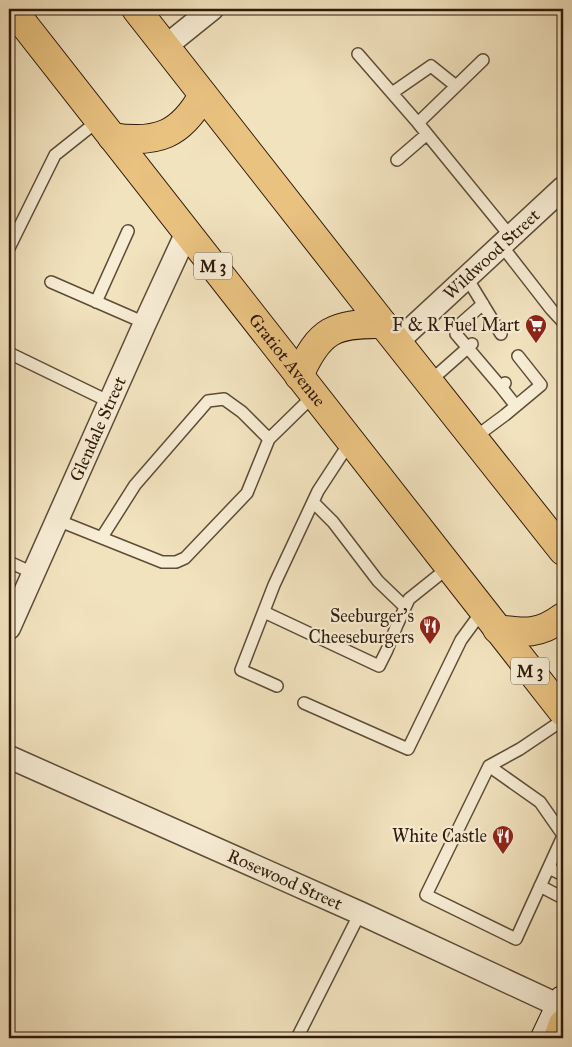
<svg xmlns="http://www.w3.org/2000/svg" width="572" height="1047" viewBox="0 0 572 1047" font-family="'IM FELL Great Primer',serif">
	<rect width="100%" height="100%" fill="#f2e3bf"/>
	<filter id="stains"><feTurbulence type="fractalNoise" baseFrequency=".004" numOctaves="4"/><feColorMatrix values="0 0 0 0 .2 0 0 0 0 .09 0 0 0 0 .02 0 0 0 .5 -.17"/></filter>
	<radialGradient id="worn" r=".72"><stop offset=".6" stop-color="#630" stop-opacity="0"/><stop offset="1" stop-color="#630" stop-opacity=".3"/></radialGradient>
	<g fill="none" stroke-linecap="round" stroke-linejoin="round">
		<!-- service casing -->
		<g stroke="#5e4c38" stroke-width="14">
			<path id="service" d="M358,54l60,69
				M483,60l-65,63 93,114
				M392,93l39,-27 25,20
				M397,160l30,-26
				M502,246l49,63 12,13
				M9,248l46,-93 44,-35
				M467,278l34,56
				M51,282l94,41
				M96,302l32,-71
				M483,304l-25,22 -2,8 45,53
				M9,353l101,49
				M429,382l43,-38
				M505,383l-4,4 15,19
				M474,438l31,-23 36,-30 -23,-29
				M313,502l20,20 45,59 27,26
				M57,520l105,42h14l9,-4 62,-65 22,-54 45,-44
				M102,537l33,-52 73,-84 16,-2 18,13 27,27
				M9,562l24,11
				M264,612l115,54 8,-16 10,-25 12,-26 40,-32
				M277,686l-36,-16 33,-85 44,-94 32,-49
				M304,703l104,46 53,-109 22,-30
				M563,720l-43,29 -31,17 -63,129 90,44 47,-103
				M489,766l51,36 23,33
				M549,868l14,7
				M540,886l23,12
				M297,1038l63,-125"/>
		</g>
		<!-- minor casing -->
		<g stroke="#5e4c38" stroke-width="25">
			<g id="minor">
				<path d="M166,46l46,-37"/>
				<path id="s1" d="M397,342l166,-154"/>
				<path id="s2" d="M9,628l136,-305 42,-91"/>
				<path id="s3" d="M9,757l351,156 200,93"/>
			</g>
		</g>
		<!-- secondary casing -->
		<g stroke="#2d190b" stroke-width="30">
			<path id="secondary" d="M545,1038l18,-38"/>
		</g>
		<!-- primary casing -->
		<g stroke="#2d190b" stroke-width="30">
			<g id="primary">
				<path id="s4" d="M12,9l551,703"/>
				<path d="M136,9l247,315 180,227"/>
				<path d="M112,137c45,7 69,-2 91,-42"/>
				<path d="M299,376c20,-46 35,-53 84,-52"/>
				<path d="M497,629c28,4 42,6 66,-12"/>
			</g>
		</g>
		<!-- motorway casing -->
		<g stroke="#2d190b" stroke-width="30">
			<path id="motorway" d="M558,1038l5,-14"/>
		</g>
		<!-- service -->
		<use href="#service" stroke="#f7edd5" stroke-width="11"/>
		<!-- minor -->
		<use href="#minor" stroke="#f7edd5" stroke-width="22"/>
		<!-- secondary -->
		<use href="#secondary" stroke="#f7edd5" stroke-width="28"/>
		<!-- primary -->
		<use href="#primary" stroke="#e9c280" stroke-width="28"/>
		<!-- motorway -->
		<use href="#motorway" stroke="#e9c280" stroke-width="28"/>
	</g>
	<!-- icons -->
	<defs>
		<g id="supermarket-pin" transform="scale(1.125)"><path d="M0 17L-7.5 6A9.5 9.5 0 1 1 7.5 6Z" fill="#8f2418" stroke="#f7edd5"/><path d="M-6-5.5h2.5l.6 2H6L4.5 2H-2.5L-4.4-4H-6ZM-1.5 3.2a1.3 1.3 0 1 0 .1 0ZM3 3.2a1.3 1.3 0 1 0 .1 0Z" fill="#fff"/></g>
		<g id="restaurant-pin" transform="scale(1.125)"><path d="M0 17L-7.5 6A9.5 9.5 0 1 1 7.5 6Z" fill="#8f2418" stroke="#f7edd5"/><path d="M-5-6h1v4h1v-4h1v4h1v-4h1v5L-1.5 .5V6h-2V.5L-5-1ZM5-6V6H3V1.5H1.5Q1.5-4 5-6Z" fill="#fff"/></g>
	</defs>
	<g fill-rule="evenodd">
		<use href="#supermarket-pin" x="536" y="325"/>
		<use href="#restaurant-pin" x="430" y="626"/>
		<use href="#restaurant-pin" x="503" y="836"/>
	</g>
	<g text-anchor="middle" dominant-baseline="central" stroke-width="4.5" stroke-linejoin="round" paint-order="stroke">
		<!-- shield labels -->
		<g fill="#f7edd5" stroke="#6a5948" stroke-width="1">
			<rect x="194" y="252.5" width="38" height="27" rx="4"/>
			<rect x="511" y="657.5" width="38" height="27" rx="4"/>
		</g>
		<g font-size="16" font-weight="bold" fill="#2d190b">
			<text x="213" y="266">M 3</text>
			<text x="530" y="671">M 3</text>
		</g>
		<!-- street labels -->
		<g font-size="18" fill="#2d190b" stroke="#f7edd5">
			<text stroke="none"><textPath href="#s1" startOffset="129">Wildwood Street</textPath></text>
			<text stroke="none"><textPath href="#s4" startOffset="446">Gratiot Avenue</textPath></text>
			<text stroke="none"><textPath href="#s2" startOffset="218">Glendale Street</textPath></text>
			<text stroke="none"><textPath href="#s3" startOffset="302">Rosewood Street</textPath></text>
		</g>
		<!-- poi labels -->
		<g font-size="18" fill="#2d190b" stroke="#f7edd5" text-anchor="end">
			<text x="520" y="325">F &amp; R Fuel Mart</text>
			<text x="414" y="616">Seeburger's<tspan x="414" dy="21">Cheeseburgers</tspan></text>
			<text x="487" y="836">White Castle</text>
		</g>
	</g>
	<!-- margin -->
	<rect width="572" height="1047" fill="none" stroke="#f2e3bf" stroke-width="30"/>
	<rect x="10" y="10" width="552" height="1027" fill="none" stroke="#2d190b" stroke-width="2.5"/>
	<rect x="15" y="15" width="542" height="1017" fill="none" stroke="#2d190b"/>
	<rect width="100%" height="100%" filter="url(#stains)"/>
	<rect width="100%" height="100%" fill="url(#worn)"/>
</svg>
